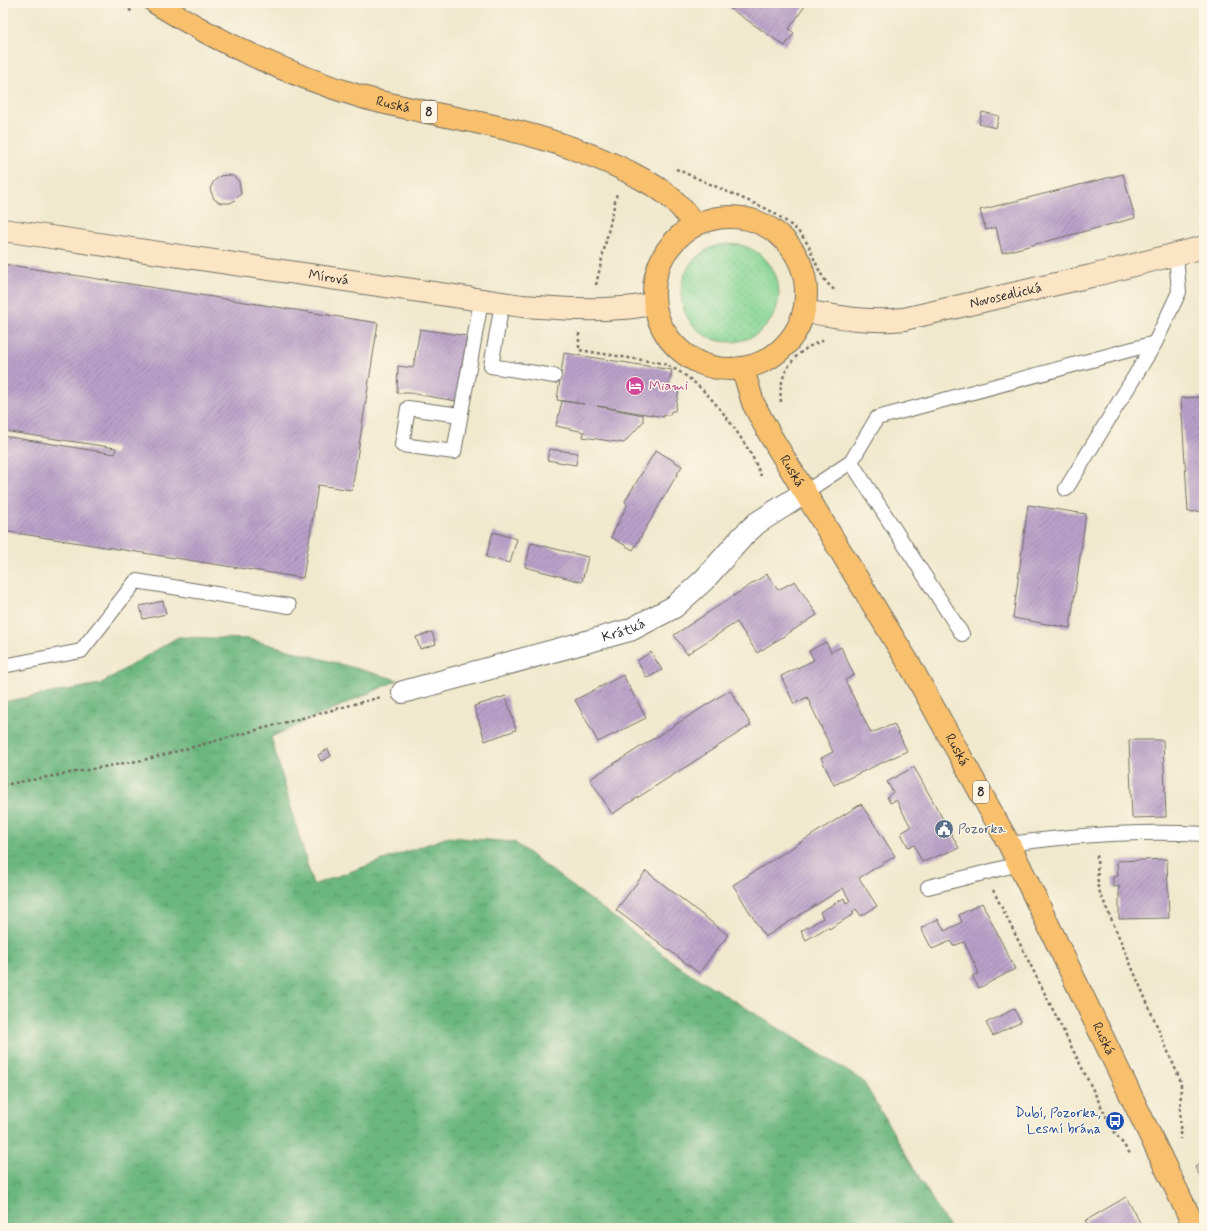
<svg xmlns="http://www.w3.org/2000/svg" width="1207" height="1231" viewBox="0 0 1207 1231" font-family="Mynerve,sans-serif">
	<defs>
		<pattern id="grass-dots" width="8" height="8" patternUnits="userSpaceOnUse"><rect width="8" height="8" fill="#86d696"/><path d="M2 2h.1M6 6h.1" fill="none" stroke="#74b881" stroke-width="1.8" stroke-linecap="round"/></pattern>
		<pattern id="forest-crowns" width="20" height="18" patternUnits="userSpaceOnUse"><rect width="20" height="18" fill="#6cb77f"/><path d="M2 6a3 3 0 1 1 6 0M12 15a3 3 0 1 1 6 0" fill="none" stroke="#599568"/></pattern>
		<pattern id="building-hatch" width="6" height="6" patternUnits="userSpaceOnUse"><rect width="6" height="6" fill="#b9a0c9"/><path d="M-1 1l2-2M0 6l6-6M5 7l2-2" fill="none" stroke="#9783a3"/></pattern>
	</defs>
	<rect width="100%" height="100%" fill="#fcf5e5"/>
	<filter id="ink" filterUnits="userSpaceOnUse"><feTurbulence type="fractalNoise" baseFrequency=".025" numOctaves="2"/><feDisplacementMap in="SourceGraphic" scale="8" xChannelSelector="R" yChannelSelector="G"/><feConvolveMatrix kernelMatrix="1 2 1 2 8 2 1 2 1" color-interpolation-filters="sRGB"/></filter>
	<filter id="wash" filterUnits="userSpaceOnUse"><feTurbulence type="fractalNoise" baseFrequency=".012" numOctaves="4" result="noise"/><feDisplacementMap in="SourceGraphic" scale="16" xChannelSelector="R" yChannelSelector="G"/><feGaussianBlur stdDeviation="0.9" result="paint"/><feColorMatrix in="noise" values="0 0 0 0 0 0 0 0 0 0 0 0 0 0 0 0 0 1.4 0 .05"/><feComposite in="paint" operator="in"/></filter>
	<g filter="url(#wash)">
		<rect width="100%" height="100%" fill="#f1e9cd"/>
		<!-- grass -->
		<path fill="url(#grass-dots)" stroke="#588060" d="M681 293a49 49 0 1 1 98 0a49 49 0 1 1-98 0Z"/>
		<!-- forest -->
		<path fill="url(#forest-crowns)" stroke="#4c7155" d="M178,637l71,2 149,41 -127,57 42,148 135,-48 66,5 163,123 186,116 86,147h-946v-526l97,-18z"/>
		<g id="blocks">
			<!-- building -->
			<path fill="url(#building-hatch)" d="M722,3h85l-18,26 5,4 -9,13z
				M982,112l17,4 -3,12 -17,-4z
				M1123,174l12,44 -133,35 -6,-26 -10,3 -6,-20z
				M227,175l6,1 6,5 2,13 -7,7 -4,2h-10l-6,-4 -4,-10 4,-8 6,-5z
				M3,264l375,59 -26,167 -34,-5 -15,93 -300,-47v-95l112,18 1,-6 -113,-17z
				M420,329l47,7 -11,65 -46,-8h-13l1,-27 15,2z
				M564,353l108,17 -4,19 11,1 -4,21h-4l-1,4h-6v2l-67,-11 46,9v7l-19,21 -41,-6 1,-5 -28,-6 6,-25 22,3 -27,-4z
				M1204,397v114l-16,1 -7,-114z
				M549,449l29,4 -2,12 -29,-5z
				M656,450l26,16 -49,84 -22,-13 16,-32 -2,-4z
				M1028,505l58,9 -16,114 -57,-10z
				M493,532l24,7 -7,24 -24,-6z
				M531,543l57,14 -6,25 -57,-15z
				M767,574l11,16 17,-9 22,34 -60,38 -20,-31 -50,32 -13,-19z
				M163,601l3,13 -23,5 -3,-13z
				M432,632l4,12 -16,5 -4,-12z
				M826,642l5,10 10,-5 13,28 -9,5 26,53 23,-9 13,27 -73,34 -13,-27 12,-6 -26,-55 -13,7 -13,-28 33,-16 -5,-9z
				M651,652l11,18 -15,8 -10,-17z
				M623,675l23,43 -48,24 -23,-42z
				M730,690l21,35 -139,89 -22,-35z
				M506,696l10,34 -31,11 -11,-35z
				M1129,740h34l3,77 -34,1z
				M328,749l3,7 -10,5 -3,-6z
				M914,767l45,81 -37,14 -8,-17 -6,2 -7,-14 10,-6 -15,-27 -6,3 -3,-6 6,-5 -6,-10z
				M861,804l34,52 -36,22 18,28 -16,10 -5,-7 -4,3 2,2 -25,15 -1,-2 -22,13 -5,-9 22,-13 -3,-6 24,-14 2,5 4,-2 -7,-13 -78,49 -32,-52z
				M1167,859l2,59 -50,1v-33l-6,1v-10l5,-1 -1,-15z
				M646,871l82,64 -29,38 -83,-63z
				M982,903l33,66 -36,19 -7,-12 7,-3 -15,-31 -11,4 -2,-5 -19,8 -11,-21 17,-9 7,12 17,-9 -3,-7z
				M1014,1009l7,13 -28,14 -7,-13z
				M1204,1162v21l-9,-16z
				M1126,1197l17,31h-53l-5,-7z"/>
		</g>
	</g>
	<g filter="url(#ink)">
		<use href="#blocks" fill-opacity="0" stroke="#706e64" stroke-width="1"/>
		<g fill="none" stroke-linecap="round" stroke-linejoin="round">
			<!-- lane casing -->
			<g stroke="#706e64" stroke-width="16">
				<path id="lane" d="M502,304l-11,62 63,10
					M460,415l-52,-7 -6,37 52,7 27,-151
					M851,462l111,172
					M1066,489l89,-146 24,-51 -3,-38
					M804,493l47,-31 26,-44 278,-75
					M3,666l78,-15 55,-70 153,25
					M1009,844c65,-9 130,-14 195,-10
					M928,887l91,-23"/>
			</g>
			<!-- street casing -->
			<g stroke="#706e64" stroke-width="24">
				<g id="street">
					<path id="s1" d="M403,692l227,-62 44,-23 30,-27 39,-44 14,-13 47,-30"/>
				</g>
			</g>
			<!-- secondary casing -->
			<g stroke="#706e64" stroke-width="24">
				<g id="secondary">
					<path id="s2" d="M3,230l519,76c33,2 66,5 99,2 11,0 22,-3 33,-4"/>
					<path id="s3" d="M805,311c33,6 65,12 99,8l187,-43 113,-29"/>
				</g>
			</g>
			<!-- primary casing -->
			<g stroke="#706e64" stroke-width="24">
				<g id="primary">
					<path id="s4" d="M156,3c64,40 133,72 206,94 42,12 85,18 127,28 47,10 95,25 138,46 29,15 49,25 67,54"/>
					<circle cx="730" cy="293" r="76"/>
					<path id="s5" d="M743,369l10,34 17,32 141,232 98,177 186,384"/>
				</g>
			</g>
			<!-- path -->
			<path stroke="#706e64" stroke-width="2.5" stroke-dasharray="3 3" stroke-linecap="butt" d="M119,3l15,10
				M676,169l93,41c14,9 29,18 38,33 9,17 12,36 29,48
				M596,285l21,-92
				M579,333v17l82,13c36,12 65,51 85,83 6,9 11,20 15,30
				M781,402c-4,-31 17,-55 45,-62
				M3,785l145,-26 233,-62
				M1097,855l1,33 83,194 -1,57
				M993,890l120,240 18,25"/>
			<!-- lane -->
			<use href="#lane" stroke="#fff" stroke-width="14"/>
			<!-- street -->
			<use href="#street" stroke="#fff" stroke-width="22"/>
			<!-- secondary -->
			<use href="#secondary" stroke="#fce5c4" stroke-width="22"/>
			<!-- primary -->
			<use href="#primary" stroke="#f8bf6c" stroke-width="22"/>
		</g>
	</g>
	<!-- icons -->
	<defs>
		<g id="hotel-disc" transform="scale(1)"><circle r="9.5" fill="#d1479c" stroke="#fcf5e5"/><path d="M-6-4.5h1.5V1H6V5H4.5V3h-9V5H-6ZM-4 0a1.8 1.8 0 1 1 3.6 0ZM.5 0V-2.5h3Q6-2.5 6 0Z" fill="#fff"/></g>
		<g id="civic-disc" transform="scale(1)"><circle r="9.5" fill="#5c6f8a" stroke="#fcf5e5"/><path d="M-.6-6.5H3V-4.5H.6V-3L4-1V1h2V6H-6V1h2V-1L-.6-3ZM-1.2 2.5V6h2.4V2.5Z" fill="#fff"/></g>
		<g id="bus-disc" transform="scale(1)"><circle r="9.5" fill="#1a4fb4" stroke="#fcf5e5"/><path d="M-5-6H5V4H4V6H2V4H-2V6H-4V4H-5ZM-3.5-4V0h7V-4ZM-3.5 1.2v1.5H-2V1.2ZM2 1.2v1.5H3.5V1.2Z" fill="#fff"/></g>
	</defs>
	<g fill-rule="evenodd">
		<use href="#hotel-disc" x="635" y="386"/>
		<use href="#civic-disc" x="944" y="829"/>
		<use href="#bus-disc" x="1115" y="1121"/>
	</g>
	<g text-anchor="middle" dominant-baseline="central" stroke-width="3" stroke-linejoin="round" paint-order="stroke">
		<!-- shield labels -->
		<g fill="#fcf5e5" stroke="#6a6863" stroke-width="1">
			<rect x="421" y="101" width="16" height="22" rx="3"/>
			<rect x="973" y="781" width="16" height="22" rx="3"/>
		</g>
		<g font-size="13" font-weight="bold" fill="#2b2b2b">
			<text x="429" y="112">8</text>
			<text x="981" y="792">8</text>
		</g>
		<!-- street labels -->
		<g font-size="14" fill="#2b2b2b" stroke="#fcf5e5">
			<text stroke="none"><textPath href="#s4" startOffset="259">Ruská</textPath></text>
			<text stroke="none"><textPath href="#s2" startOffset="329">Mírová</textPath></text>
			<text stroke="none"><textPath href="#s3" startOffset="204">Novosedlická</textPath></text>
			<text stroke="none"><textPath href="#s5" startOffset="114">Ruská</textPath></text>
			<text stroke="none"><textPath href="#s1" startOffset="229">Krátká</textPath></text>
			<text stroke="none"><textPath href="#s5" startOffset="438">Ruská</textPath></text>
			<text stroke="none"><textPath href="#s5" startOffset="762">Ruská</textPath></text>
		</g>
		<!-- hotel labels -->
		<g font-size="14" fill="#b23c85" stroke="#fcf5e5" text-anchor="start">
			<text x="649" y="386">Miami</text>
		</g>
		<!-- service labels -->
		<g font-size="14" fill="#4e5e75" stroke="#fcf5e5" text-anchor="start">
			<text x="958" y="829">Pozorka</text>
		</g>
		<!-- transit labels -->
		<g font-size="14" fill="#164399" stroke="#fcf5e5" text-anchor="end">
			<text x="1101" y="1113">Dubí, Pozorka,<tspan x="1101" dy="16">Lesní brána</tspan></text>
		</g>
	</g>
	<!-- margin -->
	<rect width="1207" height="1231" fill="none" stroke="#fcf5e5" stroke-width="16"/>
</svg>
